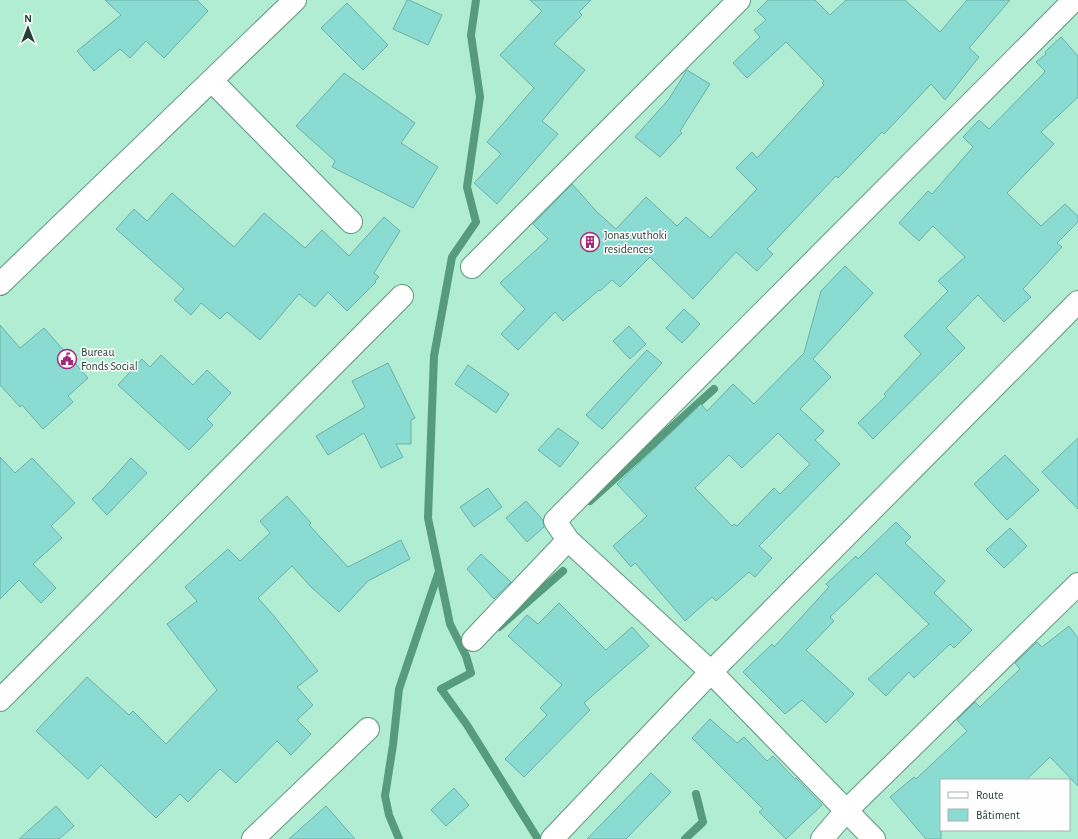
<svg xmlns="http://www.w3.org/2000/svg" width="1078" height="839" viewBox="0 0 1078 839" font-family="'Alegreya Sans',sans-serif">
	<rect width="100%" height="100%" fill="#b1edd2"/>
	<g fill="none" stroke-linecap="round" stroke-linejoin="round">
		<!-- stream -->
		<path stroke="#579b7f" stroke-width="8" d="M476,0l-5,35 9,62 -13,90 9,35 -24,35 -18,99 -6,162 22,106 16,32 5,17 -30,16 26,36 71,114
			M590,501l124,-112
			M499,627l64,-56
			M399,839l-10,-24 -4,-19 8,-51 6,-56 39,-115
			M685,839l18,-17 -7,-28"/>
	</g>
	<!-- building -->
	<path fill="#8adbd1" stroke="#6cb1a8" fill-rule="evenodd" d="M105,0h92l11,11 -44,47 -18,-17 -16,17 -10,-9 -26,22 -17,-20 44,-36z
		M407,0h2l33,15 -14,30 -35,-16z
		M530,0h61l-12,12 3,3 -28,29 31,26 -43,51 16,13 -61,70 -23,-21 27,-29 -14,-12 47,-54 -34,-33 42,-44z
		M768,0h47l15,15 16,-15h59l35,32 27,-32h43l-41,48 10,9 -34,43 -14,-16 -47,50 -2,-2 -44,46 -2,-2 -69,73 6,5 -16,17 -21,-19 -43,47 -43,-42 -30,30 -8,-7 -12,11 -1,-1 -36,31 -8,-9 -37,38 -17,-16 24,-25 -25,-26 48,-44 -15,-15 39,-40 25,28 19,17 30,-32 31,29 9,-9 24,21 47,-49 -21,-21 16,-16 5,6 67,-73 -2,-2 2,-2 -38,-39 -39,36 -14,-15 27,-26 -6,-7 12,-10 -9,-9z
		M347,3l41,42 -25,25 -42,-42z
		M1061,37l17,19v41l-37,35 13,12 -47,49 34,33 24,-22 13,12v6l-21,21 5,4 -39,42 8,8 -27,25 -26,-27 -32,33 19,20 -92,91 -15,-16 28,-27 -2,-2 37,-40 -17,-18 44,-45 -10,-10 27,-24 -32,-31 -14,15 -20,-18 29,-32 4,3 41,-47 -10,-10 16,-17 10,9 54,-55 2,-3 -9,-9 10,-8 -1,-2z
		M687,70l23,14 -30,47 2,2 -22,24 -25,-20 34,-38z
		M344,73l71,50 -14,20 37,24 -25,41 -81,-41 3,-6 -39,-35z
		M172,193l62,54 30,-34 41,35 17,-18 27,26 35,-39 16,14 -26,42 5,4 -4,4 1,1 -29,29 -19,-19 -13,15 -16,-13 -39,46 -33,-28 -7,7 -19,-16 -10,12 -17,-15 10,-11 -68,-60 18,-20 13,12z
		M845,266l28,27 -60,66 18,18 -31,32 24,22 -9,9 25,24 -81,82 13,12 -17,19 -6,-5 -33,29 -4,-4 -27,24 -50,-58 -4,4 -18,-21 34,-30 -30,-32 84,-80 6,7 26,-27 21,20 50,-51 17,-62zM778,433l32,31 -30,30 -6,-6 -37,38 -3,-2 -2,2 -37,-38 34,-33 13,13z
		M684,309l16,15 -18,19 -16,-15z
		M0,325l20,23 24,-20 44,50 -20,18 5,6 -30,27 -21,-24 -2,2 -20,-22z
		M629,326l17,18 -16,15 -17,-18z
		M647,350l15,13 -60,66 -16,-14z
		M161,355l32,30 14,-15 24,23 -24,26 6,6 -24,25 -71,-65 24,-26 8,8z
		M388,363l27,55 -4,2v24h-15l7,13 -22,11 -17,-35 -36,22 -12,-19 49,-29 -13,-26z
		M468,365l41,29 -13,19 -41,-29z
		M558,428l21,15 -19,24 -22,-17z
		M1078,438v71l-36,-37z
		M1005,455l34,35 -32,30 -33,-36z
		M0,457l15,16 17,-15 43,45 -24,23 11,12 -29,26 23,24 -15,15 -22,-23 -19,19z
		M131,458l16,15 -40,42 -15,-16 11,-10z
		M488,488l14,19 -28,20 -14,-20z
		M287,496l24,27 -2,2 39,42 53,-27 9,19 -42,22 -29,31 -28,-25 -19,-21 -34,32 16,18 44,55 -21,16 16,18 -16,15 14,14 -20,21 -14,-14 -41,42 -16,-14 -32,33 -8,-8 -24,24 -55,-53 -13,14 -52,-48 51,-54 42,38 4,-4 33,33 51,-54 -50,-66 30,-23 -12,-14 43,-38 12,12 30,-28 -10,-12z
		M526,501l17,19 1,7 -17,15 -21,-24z
		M896,522l15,15 -6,6 40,38 -11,12 38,37 -18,18 -4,-4 -36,34 -5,-6 -23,24 -18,-17 61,-55 -53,-51 -46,44 4,4 -28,29 48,44 -28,29 -24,-23 -17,14 -42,-42 29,-28 2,3 55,-60 -3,-3 30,-28 2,3z
		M1010,528l17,18 -23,22 -18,-18z
		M481,554l30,28 -17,17 -27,-30z
		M559,603l47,47 26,-23 17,19 -65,57 6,7 -66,67 -19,-18 42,-44 -7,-7 22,-23 -54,-49 19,-21 11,9z
		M1069,626l9,12v148l-28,-29 -24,23h-85v59h-15l-36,-42 24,-20 2,2 51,-48 -10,-11 18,-18 5,5 40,-38 -5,-6 22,-21 5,5z
		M710,719l27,24 7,-6 23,24 6,-5 22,23 1,-1 26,27 -36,34 -27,-27 4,-3 -71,-71z
		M651,773l20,19 -45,47h-39z
		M454,788l15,17 -23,21 -15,-16z
		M56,806l18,20 -15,13h-40z
		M326,806l29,33h-66z"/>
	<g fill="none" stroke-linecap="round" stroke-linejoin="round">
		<!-- minor casing -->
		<g stroke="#5e977f" stroke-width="24">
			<path id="minor" d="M212,81l139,141
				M472,267l267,-267
				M0,284l295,-284
				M473,640l95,-100
				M0,700l402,-404
				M253,839l115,-110
				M552,839l159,-167 367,-370
				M822,839l24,-28 232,-227
				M874,839l-163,-167 -143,-132 -13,-19 517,-519"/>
		</g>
		<!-- minor -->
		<use href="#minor" stroke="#fff" stroke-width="22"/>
	</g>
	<!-- icons -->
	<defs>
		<g id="building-ring" transform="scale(1)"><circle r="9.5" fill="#fefefe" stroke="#a6287a" stroke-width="1.5"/><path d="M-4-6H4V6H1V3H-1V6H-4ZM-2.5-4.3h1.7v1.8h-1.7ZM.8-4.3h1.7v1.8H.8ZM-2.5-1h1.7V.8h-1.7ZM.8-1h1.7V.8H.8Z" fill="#a6287a"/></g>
		<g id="civic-ring" transform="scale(1)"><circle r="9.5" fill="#fefefe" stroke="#a6287a" stroke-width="1.5"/><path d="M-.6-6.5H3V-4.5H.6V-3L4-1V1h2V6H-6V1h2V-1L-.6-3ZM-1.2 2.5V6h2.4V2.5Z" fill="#a6287a"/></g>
	</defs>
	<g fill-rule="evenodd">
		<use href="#building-ring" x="590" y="242"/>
		<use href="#civic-ring" x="67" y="359"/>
	</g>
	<g text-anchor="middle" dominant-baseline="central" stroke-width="3" stroke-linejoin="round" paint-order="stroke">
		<!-- poi labels -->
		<g font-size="12" fill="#263e34" stroke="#fefefe" text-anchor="start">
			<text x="604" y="235">Jonas vuthoki<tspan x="604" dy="14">residences</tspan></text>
			<text x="81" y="352">Bureau<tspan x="81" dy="14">Fonds Social</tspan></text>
		</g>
	</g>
	<!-- legend -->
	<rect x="940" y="779" width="130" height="52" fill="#fefefe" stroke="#a8b1ad"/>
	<rect x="948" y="792" width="20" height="6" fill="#ffffff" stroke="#a8b1ad"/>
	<text x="976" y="799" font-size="12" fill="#263e34">Route</text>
	<rect x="948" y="809" width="20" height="12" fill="#8adbd1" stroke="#a8b1ad"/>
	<text x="976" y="819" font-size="12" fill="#263e34">Bâtiment</text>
	<!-- north arrow -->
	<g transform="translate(28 28)" stroke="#fefefe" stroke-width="3" paint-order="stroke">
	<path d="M0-3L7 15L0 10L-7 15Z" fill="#263e34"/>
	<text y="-6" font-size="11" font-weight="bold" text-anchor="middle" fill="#263e34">N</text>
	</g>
</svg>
